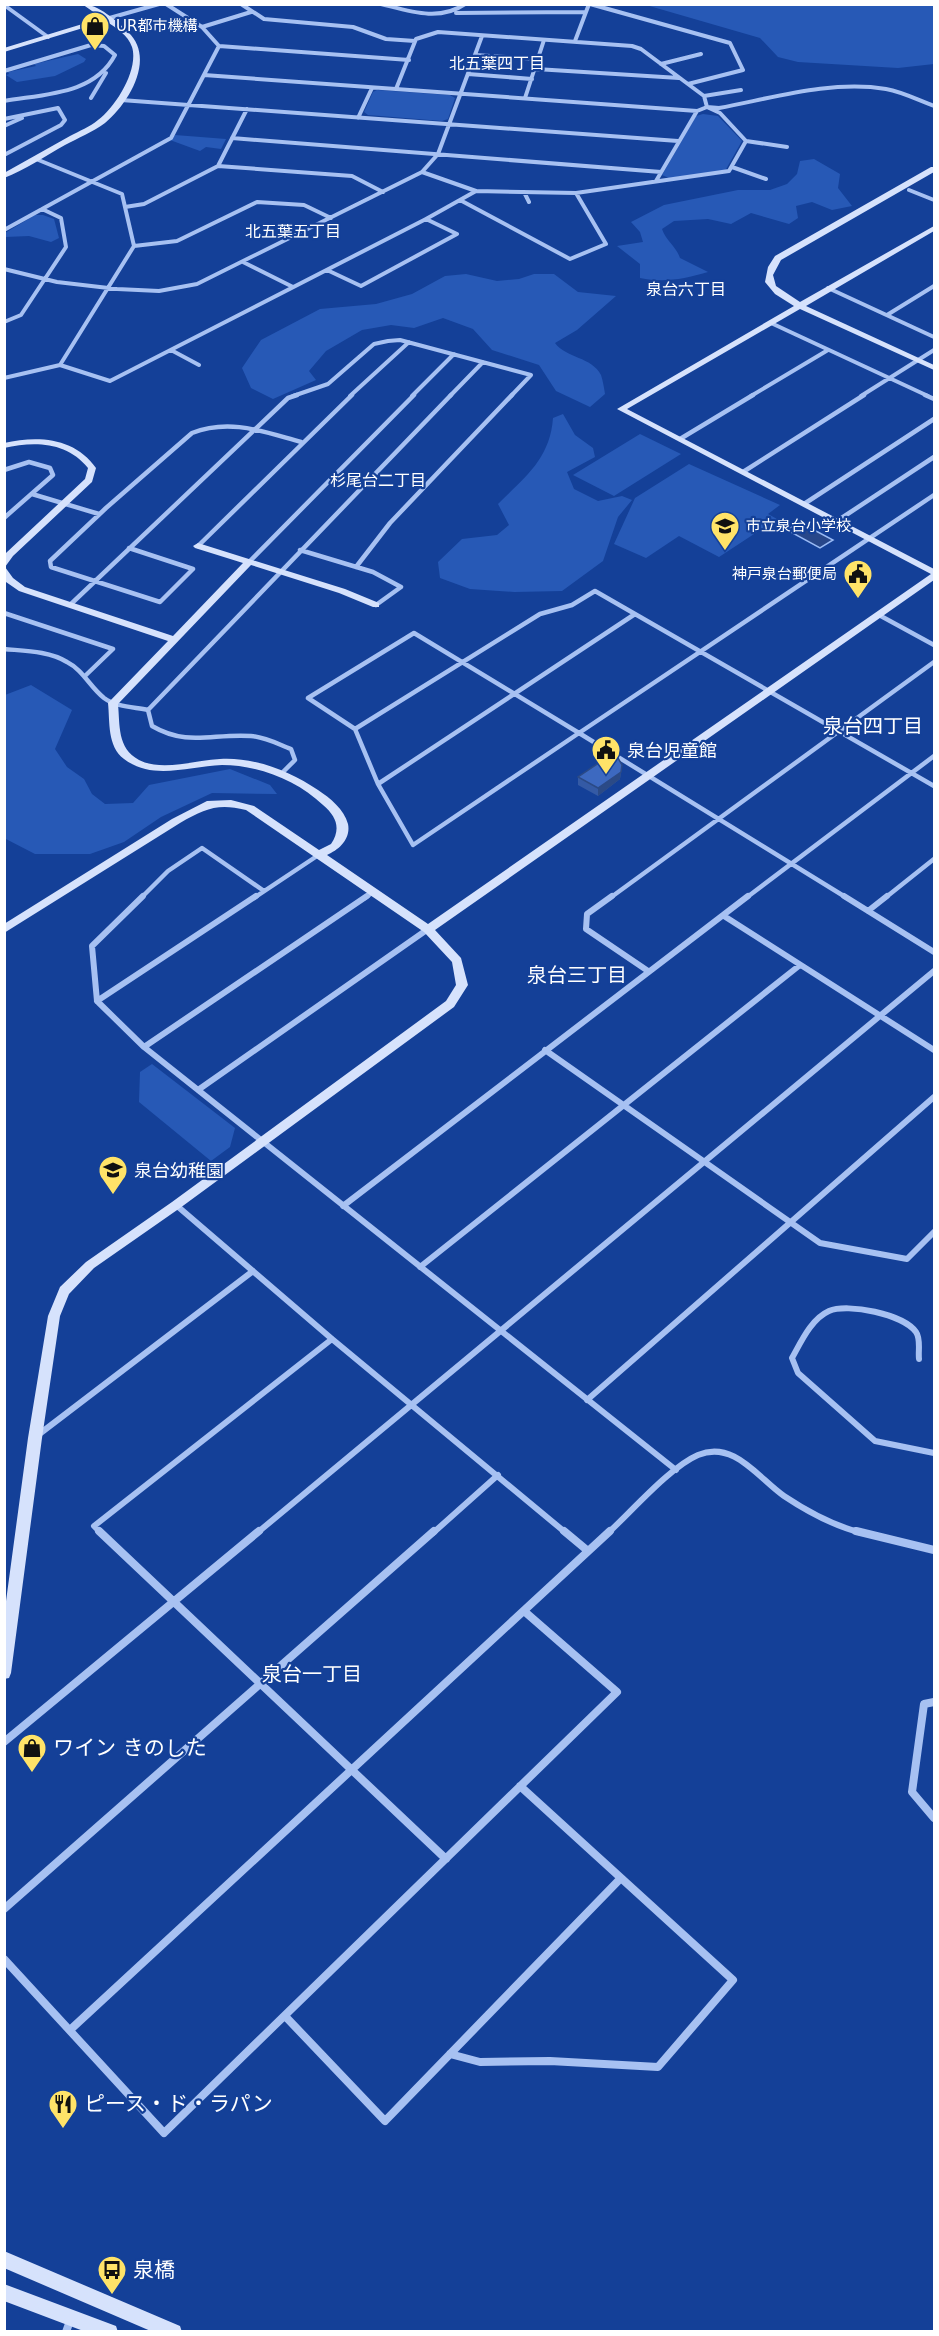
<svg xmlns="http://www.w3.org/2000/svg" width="939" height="2336" viewBox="0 0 939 2336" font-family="'DejaVu Sans','Noto Sans JP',sans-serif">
	<rect width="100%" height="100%" fill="#144098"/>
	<!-- green -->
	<path fill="#2759b6" d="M646,5h288v59l-36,4 -100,-6 -20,-5 -18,-19z
		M78,54l8,5 -2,3 -29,14 -38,6 -11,-7 3,-1 -1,-2 28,-6 -2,-2z
		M377,90l73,5 5,3 -7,21 -6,2 -74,-6 -4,-3 9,-20z
		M703,114l15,2 24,25 -17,30 -56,7 -7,-3 34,-59z
		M175,135l51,4 -5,10 -15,-2 -6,4 -30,-11z
		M814,159l26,15 -2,14 14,18 -20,4 -20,-8 -16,4 2,12 -9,6 -38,-11 -20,11 -23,-5 -34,2 -12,8c4,12 14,17 18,29l28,14c-24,7 -44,11 -68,6v-14l-23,-18 26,-4 -3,-10 -9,-10 33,-17 74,-15h32l17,-6 10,-10 3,-13z
		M35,215h8l11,4 5,19 -8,4 -22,-6 -24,1v-4z
		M466,274l31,7 22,-2 15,-5h20l24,18 38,4 -39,34 -22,13c11,15 37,14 46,32 2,6 3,13 4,19l-15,13 -34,-16 -17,-26 -47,-15 -19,-21 -30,-11 -29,10 -23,-3 -29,5 -36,21 -17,20 7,9 -43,19 -22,-11 -9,-20 19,-28 59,-31 56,-5 36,-10 33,-18z
		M563,414l12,21 18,13 2,9 -28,15 7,17 24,12 24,-5 10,4 -14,17 -15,44 -41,30 -48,1 -44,-3 -30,-11 -2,-16 24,-23 35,-4 12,-10 -11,-21c27,-27 52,-45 55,-86z
		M640,434l41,20 -67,42 -41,-21z
		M689,464l91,41 -12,9 9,5 -58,38 -40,-21 -33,22 -32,-14 21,-46z
		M31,685l41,25 -17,39 12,18 17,12 8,15 13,10 28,-1 16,-18 81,-16 40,16 7,9 -65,-1 -51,24 -37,25 -34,12h-55l-31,-16 1,-143z
		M152,1064l83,64 -5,19 -19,14 -72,-59 1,-30z"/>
	<!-- water -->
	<path fill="#28478a" stroke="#99baf5" stroke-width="1.5" d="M799,522l34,18 -13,8 -33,-18z"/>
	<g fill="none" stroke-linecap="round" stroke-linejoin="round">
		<!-- street-far3 -->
		<path stroke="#a7c1f2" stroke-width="4" d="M241,4l23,15 89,8 33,12 29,2
			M381,4c28,7 58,18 84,0
			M590,4l140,39 13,27 -55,14
			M4,5l44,32
			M456,13l129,-1
			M106,19l53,-15
			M202,27l49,-15
			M575,41l14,-37
			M219,46l190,14
			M475,55l63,4
			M661,64l40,-10
			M536,69l143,9
			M4,71l87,-26 13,1 11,9c-21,40 -71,39 -111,46
			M468,74l64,5
			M204,75l493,36 10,-4 12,1c54,-10 112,-28 167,-19 17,3 32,11 48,17
			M704,96l37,-6
			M91,98l15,-25
			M525,98l19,-58
			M121,100l557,41
			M358,118l14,-30
			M4,119l54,-11 7,12 -4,5 -57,30
			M4,126l18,-8
			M232,138l429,34
			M746,141l41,6
			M36,159l86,35 12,52 -74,119
			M218,166l134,10 31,16
			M732,167l34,12
			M422,172l54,19
			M656,181l41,-70
			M909,190l25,10
			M524,192l5,10
			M460,200l110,59 36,-15 -30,-51
			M125,207l19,-3 74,-38 29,-57
			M4,230l167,-92 48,-92 -17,-19 -36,-23
			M134,246l43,-5 80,-39 47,3 27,13
			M243,262l50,25
			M4,269l53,13 60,7 42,2 38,-7 225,-112 16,-18 44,-118
			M327,270l34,16 96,-52 -31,-15
			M828,288l106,49
			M887,315l47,-29
			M4,322l17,-7 45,-68 -5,-29 -19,-9
			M771,323l157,73
			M171,350l28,15
			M4,378l56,-13 50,16 316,-162 50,-28 100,2 153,-22 17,-30 -26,-28 -13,-6 -3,-11 -63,-47 -9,-3 -194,-14 -22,7 -20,50
			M293,396l35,-12 46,-40 14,-3 12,-1 131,35 -20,21
			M350,396l59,-54
			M412,396l42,-42
			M450,396l33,-34
			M751,396l77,-46
			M861,396l73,-46"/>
		<!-- street-far2 -->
		<path stroke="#a7c1f2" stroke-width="4.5" d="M925,395l9,4
			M680,439l73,-44
			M4,470l25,-8 21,6 3,7 -49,43
			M743,472l121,-77
			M32,494l67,20
			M804,504l130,-85
			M837,521l97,-64
			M198,546l154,-151
			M129,548l64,21 -33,33 -109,-35 -1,-6 56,-53 86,-75c38,-15 72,-1 109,9
			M300,550l73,22 28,15 -25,18
			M250,561l164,-166
			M356,567l34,-44 122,-128
			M71,604l217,-206 9,-3
			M4,613l109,36 -27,26
			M879,615l55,30
			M414,633l165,100 -166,112 -35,-61 -23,-55 -47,-31z
			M4,649c21,2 45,2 63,13 16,8 23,25 37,36 12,9 30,9 44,12
			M355,729l185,-115 32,-9 23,-14 339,195
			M579,733l268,165
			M579,733l355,-238
			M282,773l13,-13 -4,-11c-13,-5 -26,-12 -40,-13 -38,-3 -63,11 -99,-10l-4,-16 303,-315
			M378,784l257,-170
			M141,898l27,-27 34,-23 62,43
			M254,898l66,-44
			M365,898l8,-6
			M610,898l324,-236
			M746,898l188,-142
			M885,898l49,-39"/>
		<!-- street-far1 -->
		<path stroke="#a7c1f2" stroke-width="6" d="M143,896l-51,50 5,55 47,46 532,423
			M612,896l-25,18 -1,15 62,42
			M844,896l90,56
			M868,911l19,-15
			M724,916l210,134
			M97,1001l159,-105
			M144,1047l223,-151
			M545,1050l275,193 87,16 27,-27
			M198,1090l230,-161
			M176,1205l156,134 234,194
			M343,1206l405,-310
			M420,1267l380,-302
			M919,1359c-1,-8 2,-20 -3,-27 -13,-18 -68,-29 -87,-21 -18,8 -28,31 -37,47l6,15 77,68 59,12
			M587,1400l347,-303
			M38,1435l215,-164
			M101,1533l-7,-7 238,-187
			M257,1533l677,-562
			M433,1533l65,-58
			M608,1533c24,-22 62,-66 90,-78 36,-15 60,23 86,41 24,16 50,30 78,37"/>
		<!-- street -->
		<path stroke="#a7c1f2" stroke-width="8" d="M99,1531l347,328
			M564,1531l24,20
			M856,1531l78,19
			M934,1702l-10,2 -12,88 22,26
			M4,1742l255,-211
			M4,1909l430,-378
			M4,1959l160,174 453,-441 -93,-81
			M285,2016l100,105 236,-243
			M70,2030l540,-499
			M450,2054l30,8 70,-1 108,6 75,-87 -213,-194
			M66,2332l5,-14"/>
		<!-- secondary -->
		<path fill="#d6e2fc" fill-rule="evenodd" d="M82,4c16,0 35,17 46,28 28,26 1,71 -23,91 -12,9 -27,15 -40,22 -20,11 -40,25 -61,33v-5c22,-12 44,-25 66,-37 9,-5 20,-9 28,-16 18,-13 41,-51 34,-73 -4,-12 -16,-19 -26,-26l-102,31v-4l98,-30z
			M931,167h3v5l-153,88 -8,15 3,11 24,16 134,-76v5l-128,75 128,59v5l-134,-61 -173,100 307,160v11l-499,350 26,28 7,27 -14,22 -274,201 -86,60 -25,26 -9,22 -18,122 -31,235 -2,5 -5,1v-63l24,-178 20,-122 12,-29 26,-25 86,-60 274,-201 10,-16 -4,-23 -28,-30 -178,-122c-29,-7 -41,-1 -66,13l-176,110v-9l168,-105 35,-18 24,-1 23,6 65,44 12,-6c10,-15 6,-27 -8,-39 -26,-25 -65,-40 -101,-40 -33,1 -69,16 -98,-6 -17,-13 -14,-37 -16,-56l60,-62 -149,-50 -13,-9 -2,-27 2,-2 79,-74 3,-11c-21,-26 -53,-27 -84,-20v-5c35,-8 71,-5 92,25l-4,14 -79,74 -8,11 8,11 12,9 148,49 70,-73 -48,-15 -2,-2 5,-3 147,46 34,14v4h-6l-34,-14 -88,-28 -133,139c2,21 -1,44 21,56 24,12 56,0 81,-1 35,-2 70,12 98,31 12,8 26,19 30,34 3,15 -9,26 -21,31l101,69 503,-350 -314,-165 177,-103 -19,-12 -10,-12 3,-15 7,-11z
			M4,2251l176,75 2,6h-29l-149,-64z
			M4,2284l112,42 2,6h-32l-82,-31z"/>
	</g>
	<!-- wall -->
	<path fill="#345aa5" d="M622,765l-2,14 -22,17 -20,-11v-8z"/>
	<!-- shaded-wall -->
	<path fill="#2b4a86" d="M622,765l-2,14 -22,17v-8z"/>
	<!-- building -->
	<path fill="#3d69c0" stroke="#2b4a86" stroke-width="1.5" d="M612,754l6,4 4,7 -1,7 -23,16 -20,-11z"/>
	<!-- icons -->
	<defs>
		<g id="shop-pin" transform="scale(1.5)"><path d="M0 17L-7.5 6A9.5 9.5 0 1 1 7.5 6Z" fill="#ffe368" stroke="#144098"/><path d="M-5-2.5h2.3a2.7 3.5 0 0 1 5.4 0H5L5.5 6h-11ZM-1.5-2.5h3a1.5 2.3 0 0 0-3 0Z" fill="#111"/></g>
		<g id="school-pin" transform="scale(1.5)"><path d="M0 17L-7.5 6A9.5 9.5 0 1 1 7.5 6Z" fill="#ffe368" stroke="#144098"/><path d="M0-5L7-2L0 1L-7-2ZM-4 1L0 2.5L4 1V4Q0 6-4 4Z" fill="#111"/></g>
		<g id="civic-pin" transform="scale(1.5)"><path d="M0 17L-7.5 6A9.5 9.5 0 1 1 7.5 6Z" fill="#ffe368" stroke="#144098"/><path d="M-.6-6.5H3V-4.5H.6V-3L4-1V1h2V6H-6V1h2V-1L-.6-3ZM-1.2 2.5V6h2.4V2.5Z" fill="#111"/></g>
		<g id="restaurant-pin" transform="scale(1.5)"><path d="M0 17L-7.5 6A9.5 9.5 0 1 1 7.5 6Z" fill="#ffe368" stroke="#144098"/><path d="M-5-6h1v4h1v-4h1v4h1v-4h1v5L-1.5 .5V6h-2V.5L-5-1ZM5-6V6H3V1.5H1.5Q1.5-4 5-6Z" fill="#111"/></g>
		<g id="bus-pin" transform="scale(1.5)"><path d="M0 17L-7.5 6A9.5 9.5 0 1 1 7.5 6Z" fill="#ffe368" stroke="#144098"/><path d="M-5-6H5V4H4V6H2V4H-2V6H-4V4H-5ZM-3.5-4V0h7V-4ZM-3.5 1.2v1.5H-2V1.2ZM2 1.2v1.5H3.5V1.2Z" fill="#111"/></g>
	</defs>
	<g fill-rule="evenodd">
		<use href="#shop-pin" x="95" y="26"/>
		<use href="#school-pin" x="725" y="526"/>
		<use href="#civic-pin" x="858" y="574"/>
		<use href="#civic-pin" x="606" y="750"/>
		<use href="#school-pin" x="113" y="1170"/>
		<use href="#shop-pin" x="32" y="1748"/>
		<use href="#restaurant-pin" x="63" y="2104"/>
		<use href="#bus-pin" x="112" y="2270"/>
	</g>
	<g text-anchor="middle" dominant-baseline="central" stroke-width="4.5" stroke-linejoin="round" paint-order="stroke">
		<!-- far-poi labels -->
		<g font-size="15" fill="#fff" stroke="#144098" text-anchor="start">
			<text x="116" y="26">UR都市機構</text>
			<text x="746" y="526">市立泉台小学校</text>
			<text x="837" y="574" text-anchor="end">神戸泉台郵便局</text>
		</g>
		<!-- far-neighbourhood labels -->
		<g font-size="16" fill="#fff" stroke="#144098">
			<text x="497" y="63">北五葉四丁目</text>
			<text x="293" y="231">北五葉五丁目</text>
			<text x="686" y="289">泉台六丁目</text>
			<text x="378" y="480">杉尾台二丁目</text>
		</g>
		<!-- poi labels -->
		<g font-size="18" fill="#fff" stroke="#144098" text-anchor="start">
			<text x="627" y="750">泉台児童館</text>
			<text x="134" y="1170">泉台幼稚園</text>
		</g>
		<!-- neighbourhood labels -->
		<g font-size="20" fill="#fff" stroke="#144098">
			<text x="873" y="726">泉台四丁目</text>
			<text x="577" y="975">泉台三丁目</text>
			<text x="312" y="1674">泉台一丁目</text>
		</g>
		<!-- near-poi labels -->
		<g font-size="21" fill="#fff" stroke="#144098" text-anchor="start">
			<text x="53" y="1748">ワイン きのした</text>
			<text x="84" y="2104">ピース・ド・ラパン</text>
			<text x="133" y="2270">泉橋</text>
		</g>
	</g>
	<!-- border -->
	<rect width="939" height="2336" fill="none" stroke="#ffffff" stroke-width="12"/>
</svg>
